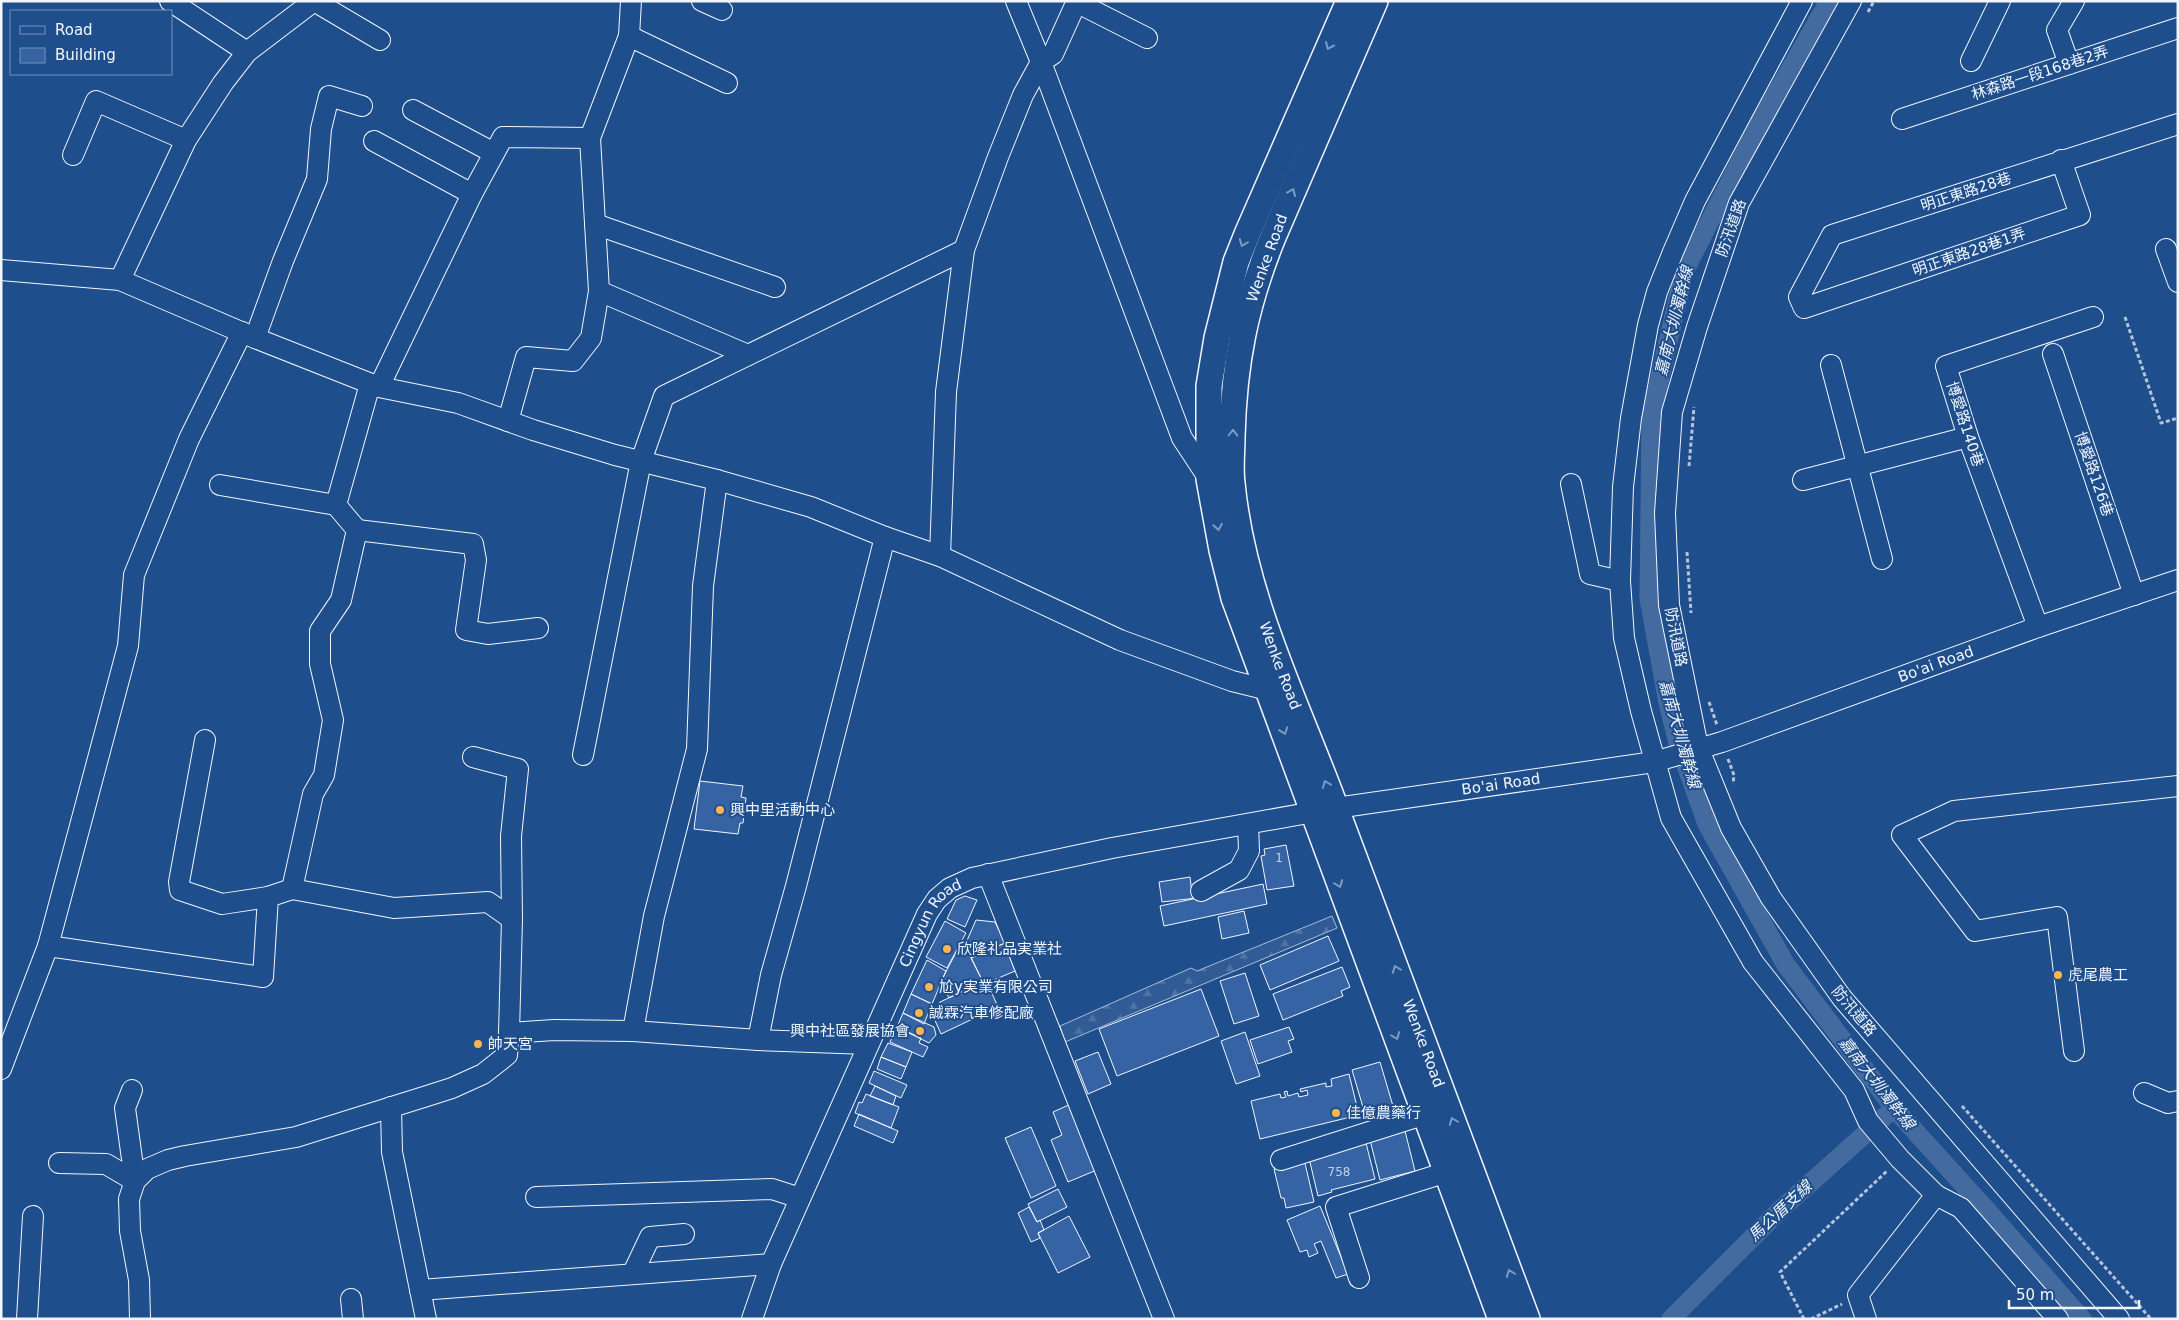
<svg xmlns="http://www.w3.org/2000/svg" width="2179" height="1320" viewBox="0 0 2179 1320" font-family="'DejaVu Sans','Noto Sans TC',sans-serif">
	<defs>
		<pattern id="forest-firs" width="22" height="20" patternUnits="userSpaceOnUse" patternTransform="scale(1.25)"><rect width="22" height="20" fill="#305b95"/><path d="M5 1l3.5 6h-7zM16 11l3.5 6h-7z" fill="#4e73a5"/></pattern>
	</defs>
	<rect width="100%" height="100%" fill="#1f4e8c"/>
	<!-- forest -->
	<path fill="url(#forest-firs)" stroke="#a8bbd7" d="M1332,916l5,12 -272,114 -5,-16 131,-58 6,3z"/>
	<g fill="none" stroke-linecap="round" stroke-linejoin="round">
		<!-- canal -->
		<path stroke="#446ba0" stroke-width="19" d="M1829,1l-71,125 -74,146 -33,145 -2,182 19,104 10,40 29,81 79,141 108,143 97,107 91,104
			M1671,1319l108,-108 115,-103"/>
	</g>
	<!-- building -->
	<path fill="#3563a3" stroke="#f2f6ff" d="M700,781l43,5 -2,11 5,1 -3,25h-3l-2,11 -44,-5z
		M1286,845l8,41 -27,4 -6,-34 4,-1 -1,-6z
		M1190,877l2,16 4,5 -34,4 -3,-20z
		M1263,884l4,20 -103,22 -4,-20z
		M965,896l12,4 -12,27 -18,-8 9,-19z
		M1244,911l5,22 -27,6 -4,-22z
		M976,920l19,2 10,21 -34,15 -6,-13z
		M945,921l21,12 -19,35 -21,-11z
		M1328,936l11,25 -69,29 -10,-25z
		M1005,943l10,28 -28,12 -1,-3 -3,2 -12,-24z
		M965,945l18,37 -34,16 -8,-17 18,-34z
		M927,960l19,11 -14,33 -21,-10z
		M1342,967l8,20 -9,4 2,5 -60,24 -10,-26z
		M1245,973l14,43 -25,8 -14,-43z
		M986,980l12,27 -57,27 -8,-18 7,-14z
		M1201,989l18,47 -102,40 -18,-47z
		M911,994l21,10 -8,20 -21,-11z
		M903,1013l31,14 2,8 -7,8 -32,-16z
		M897,1027l24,11 -2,5 9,4 -5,10 -33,-15z
		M1289,1027l5,12 -6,2 4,11 -34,12 -8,-24z
		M1245,1032l15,44 -24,8 -15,-43z
		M888,1043l24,9 -6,15 -25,-10z
		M1098,1052l13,32 -23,10 -13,-33z
		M881,1057l25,10 -5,12 -24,-10z
		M1380,1062l13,44 -28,8 -13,-44z
		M874,1071l33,14 -6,13 -32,-15z
		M1349,1074l10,41 -99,24 -9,-38 29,-7 1,4 5,-1 -2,-5 3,-1 1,5 10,-3 1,4 9,-2 -1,-5 -6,2 -1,-3 26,-6v4l6,-1 -1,-7z
		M875,1086l21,10 -3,9 -23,-9z
		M866,1094l33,13 -8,21 -36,-15 4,-11 3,1z
		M1071,1104l28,65 -31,13 -17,-42 11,-5 -9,-23z
		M859,1114l39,17 -5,12 -39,-17z
		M1031,1127l25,59 -25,12 -26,-60z
		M1405,1131l10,40 -35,9 -10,-40z
		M1366,1143l9,36 -44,11 1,2 -14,4 -9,-38z
		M1304,1159l10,43 -28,6 -2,-10h-3l-7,-29 20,-5z
		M1058,1189l9,18 -30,15 -9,-18z
		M1320,1206l28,68 -12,4 -15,-37 -7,3 4,9 -9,4 -2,-7 -7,2 -13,-32z
		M1029,1207l8,15 3,-2 4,10 -6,3 2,5 -9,4 -13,-29z
		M1069,1216l21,41 -32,16 -20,-40z"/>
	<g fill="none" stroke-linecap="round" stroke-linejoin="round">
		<!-- minor casing -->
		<g stroke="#f2f6ff" stroke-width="22">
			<g id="minor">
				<path d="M170,1l77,51"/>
				<path d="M314,1l66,39"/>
				<path d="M702,1l20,9"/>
				<path d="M1016,1l25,61 141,376 27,41 4,1"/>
				<path d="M1802,1l-107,200 -22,51 -16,40 -9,33 -17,93 -8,69 -3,94 4,57 17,73 30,107 82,144 101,128 14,31 32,38 36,36 25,13 97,111"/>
				<path d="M1851,1l-112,202 -42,124 -25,85 -7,101 4,92 29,142 33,81 40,70 71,100 277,321"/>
				<path d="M1076,2l71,36"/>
				<path d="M629,36l98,47"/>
				<path d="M1971,61l29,-60"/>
				<path d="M2069,64l-12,-34 17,-29"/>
				<path d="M413,110l81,43"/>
				<path d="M1902,119l276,-91"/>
				<path d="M374,141l98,53"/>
				<path d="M73,155l23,-54 90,39"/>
				<path d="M2061,160l19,55 -276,93 -5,-11 33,-62 346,-111"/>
				<path d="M595,224l180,63"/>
				<path d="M2166,249l12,33"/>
				<path d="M1,270l119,10 135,58 124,49 79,16 75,27 82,25 102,25 94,27 74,30 55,19 180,84 112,41 48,12"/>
				<path d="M120,280l66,-140 37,-57 24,-31 67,-51"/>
				<path d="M599,291l149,64"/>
				<path d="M255,338l28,-77 34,-82 4,-50 8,-33 33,10"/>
				<path d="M2053,354l81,241"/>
				<path d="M1831,365l51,194"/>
				<path d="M370,384l-34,121 21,25 -16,70 -21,31v33l13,56 -9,55 -11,19 -21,95 102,19 94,-6 24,17"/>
				<path d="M379,387l93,-193 31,-57 87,1 39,-102 2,-35"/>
				<path d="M508,421l18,-64 47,4 18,-23 8,-47 -9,-153"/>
				<path d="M1803,480l165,-43"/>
				<path d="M1571,484l19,90 30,7"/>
				<path d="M220,485l116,20"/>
				<path d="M357,530l116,14 3,16 -10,70 22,4 50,-6"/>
				<path d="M940,556l6,-164 18,-142 34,-93 25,-62 18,-33 12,-8 24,-53"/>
				<path d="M2038,627l-70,-190 -22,-71 147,-49"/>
				<path d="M205,740l-26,142 1,8 42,14 46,-7"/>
				<path d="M583,755l58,-294 23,-65 300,-146"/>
				<path d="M473,757l45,12 -7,67 1,83 -3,114"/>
				<path d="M988,874l176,445"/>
				<path d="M1201,891l38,-21 10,-19 -1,-27"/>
				<path d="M48,946l80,-300 6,-71 55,-136 53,-107"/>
				<path d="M633,1031l21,-115 43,-167 6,-163 14,-106"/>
				<path d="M758,1040l13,-65 25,-89 89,-349"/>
				<path d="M2074,1051l-17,-134 -82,14 -73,-96 52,-24 224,-25"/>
				<path d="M1,1069l47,-123 215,31 5,-80 24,-8"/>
				<path d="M2144,1093l24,10 10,-2"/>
				<path d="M391,1107l1,45 34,167"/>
				<path d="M1281,1160l145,-46"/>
				<path d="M59,1163l47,1 29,17 -10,-73 7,-18"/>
				<path d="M536,1197l236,-8 28,9"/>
				<path d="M633,1273l17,-36 34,-3"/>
				<path d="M1359,1278l-23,-71 111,-35"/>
				<path d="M420,1290l351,-26"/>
				<path d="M351,1299l2,20"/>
				<path d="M27,1319l6,-103"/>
				<path d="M140,1319l-1,-39 -9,-49 -1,-32 6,-18 12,-12 21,-9 17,-4 111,-19 131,-41 25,-8 31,-14 24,-19 2,-22 45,-3 79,1 125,9 110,4"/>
				<path id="s1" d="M752,1319l19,-55 156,-350 10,-15 13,-11 22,-10 140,-30 224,-40 318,-46 68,-20 316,-115 140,-47"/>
				<path d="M1866,1319l-8,-24 78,-100"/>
			</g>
		</g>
		<!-- major casing -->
		<g stroke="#f2f6ff" stroke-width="28">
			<g id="major">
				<path d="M1349,1l-101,231 -12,30 -19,76 -8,48v93l13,71 12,48 267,721"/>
				<path id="s2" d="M1375,1l-102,236c-28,69 -39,126 -41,200 0,15 -2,31 0,46 11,115 65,220 104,326 63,170 127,340 191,510"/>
			</g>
		</g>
		<!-- path -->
		<path stroke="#b3c4dc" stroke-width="3" stroke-dasharray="4 2.5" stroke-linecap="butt" d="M1868,12l6,-11
			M2125,317l36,106 17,-5
			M1689,466l5,-59
			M1687,552l4,61
			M1709,702l8,23
			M1728,759l6,16 -1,9
			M1962,1106l189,213
			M1804,1319l-24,-47 107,-101
			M1811,1319l31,-15"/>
		<!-- minor -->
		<use href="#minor" stroke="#1f4e8c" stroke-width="20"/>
		<!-- major -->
		<use href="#major" stroke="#1f4e8c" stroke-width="25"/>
	</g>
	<!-- one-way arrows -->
	<defs><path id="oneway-chevron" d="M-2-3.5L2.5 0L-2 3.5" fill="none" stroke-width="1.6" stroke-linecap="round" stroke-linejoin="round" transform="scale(1.25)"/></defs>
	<g stroke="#7e9ac0">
		<use href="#oneway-chevron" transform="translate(1329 46) rotate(114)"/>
		<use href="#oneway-chevron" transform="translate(1292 192) rotate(-67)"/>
		<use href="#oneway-chevron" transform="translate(1243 243) rotate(111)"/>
		<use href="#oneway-chevron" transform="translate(1233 433) rotate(-89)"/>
		<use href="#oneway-chevron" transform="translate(1218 527) rotate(81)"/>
		<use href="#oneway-chevron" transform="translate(1284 731) rotate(71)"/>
		<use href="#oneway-chevron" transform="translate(1326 784) rotate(-112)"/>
		<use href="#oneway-chevron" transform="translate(1339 884) rotate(69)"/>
		<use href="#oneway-chevron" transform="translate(1396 969) rotate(-111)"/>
		<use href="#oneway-chevron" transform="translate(1396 1036) rotate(69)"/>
		<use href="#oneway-chevron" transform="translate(1453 1121) rotate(-111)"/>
		<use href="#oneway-chevron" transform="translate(1510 1273) rotate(-111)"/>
	</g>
	<!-- markers -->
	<g fill="#ffb74d" stroke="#1f4e8c" stroke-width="2">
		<circle cx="720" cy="810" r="5"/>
		<circle cx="947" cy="949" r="5"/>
		<circle cx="2058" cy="975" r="5"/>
		<circle cx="929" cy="987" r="5"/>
		<circle cx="919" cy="1013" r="5"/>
		<circle cx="920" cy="1031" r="5"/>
		<circle cx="478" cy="1044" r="5"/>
		<circle cx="1336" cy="1113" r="5"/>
	</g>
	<g text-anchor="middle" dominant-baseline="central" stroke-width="4" stroke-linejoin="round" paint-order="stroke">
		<!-- number labels -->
		<g font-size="12" fill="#c3d1e8">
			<text x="1279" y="858">1</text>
			<text x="1339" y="1172">758</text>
		</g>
		<!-- street labels -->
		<g font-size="15" fill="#f2f6ff" stroke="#1f4e8c">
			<text transform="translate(2040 73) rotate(-18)">林森路一段168巷2弄</text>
			<text transform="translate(1966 192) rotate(-18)">明正東路28巷</text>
			<text transform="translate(1731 228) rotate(-70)">防汛道路</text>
			<text transform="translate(1969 252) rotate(-19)">明正東路28巷1弄</text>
			<text transform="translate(1267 258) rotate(-70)">Wenke Road</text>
			<text transform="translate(1965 424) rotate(72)">博愛路140巷</text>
			<text transform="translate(2094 474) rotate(71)">博愛路126巷</text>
			<text transform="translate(1676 637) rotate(79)">防汛道路</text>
			<text stroke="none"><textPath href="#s2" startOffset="698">Wenke Road</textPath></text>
			<text stroke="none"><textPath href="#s1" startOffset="1491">Bo'ai Road</textPath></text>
			<text stroke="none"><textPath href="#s1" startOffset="1038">Bo'ai Road</textPath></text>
			<text stroke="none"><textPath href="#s1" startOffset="436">Cingyun Road</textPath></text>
			<text transform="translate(1854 1011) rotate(50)">防汛道路</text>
			<text stroke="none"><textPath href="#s2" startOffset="1102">Wenke Road</textPath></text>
		</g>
		<!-- poi labels -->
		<g font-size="15" fill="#f2f6ff" stroke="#1f4e8c" text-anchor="start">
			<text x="730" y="810">興中里活動中心</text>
			<text x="957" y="949">欣隆礼品実業社</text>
			<text x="2068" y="975">虎尾農工</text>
			<text x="939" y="987">尬y実業有限公司</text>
			<text x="929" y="1013">誠霖汽車修配廠</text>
			<text x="910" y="1031" text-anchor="end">興中社區發展協會</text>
			<text x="488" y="1044">帥天宮</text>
			<text x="1346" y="1113">佳億農藥行</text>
		</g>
		<!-- water labels -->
		<g font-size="16" font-style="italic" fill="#f2f6ff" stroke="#1f4e8c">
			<text transform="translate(1674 321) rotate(-76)">嘉南大圳濁幹線</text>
			<text transform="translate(1680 734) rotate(74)">嘉南大圳濁幹線</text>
			<text transform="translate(1877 1083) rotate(52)">嘉南大圳濁幹線</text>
			<text transform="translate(1780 1211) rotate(-43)">馬公厝支線</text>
		</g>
	</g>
	<!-- border -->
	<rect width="2179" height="1320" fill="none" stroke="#f2f6ff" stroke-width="5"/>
	<!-- legend -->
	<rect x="10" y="10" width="162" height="65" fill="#1f4e8c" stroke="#7391ba"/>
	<rect x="20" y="26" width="25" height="8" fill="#1f4e8c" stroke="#7391ba"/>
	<text x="55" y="35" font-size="15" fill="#f2f6ff">Road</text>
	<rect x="20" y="48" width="25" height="15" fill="#3563a3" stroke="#7391ba"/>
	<text x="55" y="60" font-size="15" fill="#f2f6ff">Building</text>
	<!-- scale -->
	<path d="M2009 1300v8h130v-8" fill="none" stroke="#f2f6ff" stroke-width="2.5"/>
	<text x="2016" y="1300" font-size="15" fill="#f2f6ff" stroke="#1f4e8c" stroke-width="4" paint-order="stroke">50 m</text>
</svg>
